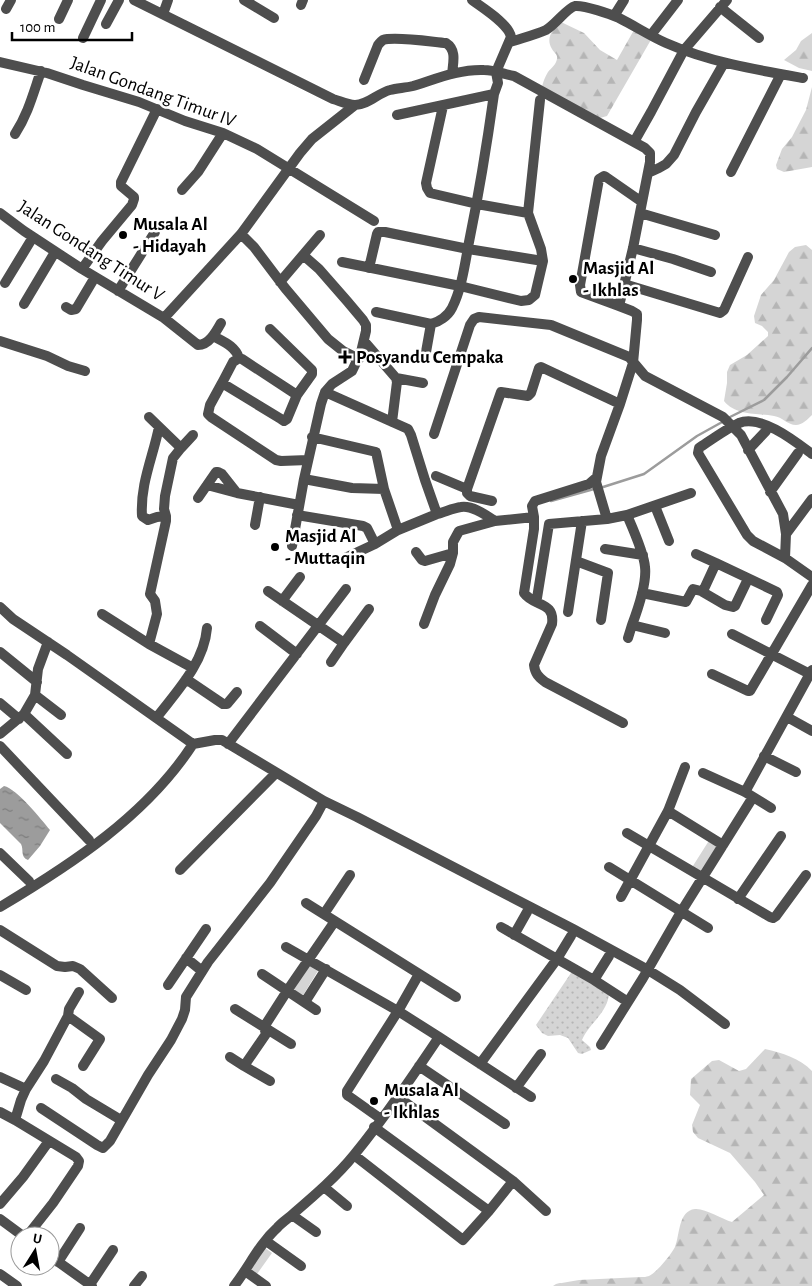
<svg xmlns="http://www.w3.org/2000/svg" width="812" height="1286" viewBox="0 0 812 1286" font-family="'Alegreya Sans',sans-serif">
	<defs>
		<pattern id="grass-dots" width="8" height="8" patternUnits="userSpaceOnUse" patternTransform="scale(1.25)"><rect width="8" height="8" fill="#d5d5d5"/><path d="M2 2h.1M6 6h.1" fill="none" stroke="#b5b5b5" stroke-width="1.8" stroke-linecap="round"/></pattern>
		<pattern id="forest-firs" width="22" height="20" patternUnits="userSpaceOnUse" patternTransform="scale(1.25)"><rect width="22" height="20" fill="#d5d5d5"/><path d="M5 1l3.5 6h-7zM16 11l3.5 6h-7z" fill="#b5b5b5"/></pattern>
		<pattern id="water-ripples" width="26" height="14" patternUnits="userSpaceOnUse" patternTransform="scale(1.25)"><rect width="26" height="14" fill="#9c9c9c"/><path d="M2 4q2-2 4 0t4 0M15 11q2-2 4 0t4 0" fill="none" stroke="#7d7d7d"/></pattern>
	</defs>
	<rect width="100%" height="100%" fill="#fff"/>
	<!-- grass -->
	<path fill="url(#grass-dots)" d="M573,970l36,23c-1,20 -20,30 -27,47l8,7 1,3 -9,4 -4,-1 -10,-15 -8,-3 -12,1 -6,-3 -6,-8z"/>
	<!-- forest -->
	<path fill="url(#forest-firs)" d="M561,22l23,11 16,17 17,10 17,-30 18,8 -45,78 -7,2 -9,-4 -49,-27c1,-5 3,-10 6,-15 3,-4 8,-7 9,-13 1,-5 -3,-6 -5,-10 -7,-11 1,-20 9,-27z
		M812,33v38l-13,-3 -15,-8 12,-10 5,-9z
		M812,87v80l-28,5 -7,-3 -1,-4 6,-16 10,-12 14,-27z
		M806,245l6,5v165c-4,4 -10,10 -16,10 -8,0 -14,-8 -22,-9 -17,-3 -38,0 -50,-15l3,-18v-11l3,-7 17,-10 21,-19v-4l-6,-6 -7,-3 -1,-7 7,-21 13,-15 15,-28 6,-5z
		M765,1049c17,4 35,9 47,22v215h-259l3,-2 23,-4 62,-3c3,0 5,0 8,-1 7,-3 22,-21 26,-29 5,-12 3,-36 20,-38 10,-1 27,10 37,13l32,-27 -9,-13 -25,-29 -32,-15 -5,-6 -1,-7 8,-20 -10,-10 1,-16 21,-18 7,-1 20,11 7,-2z"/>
	<!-- green -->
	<path fill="#d5d5d5" d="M710,839l11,7 -19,30 -11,-7z
		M309,962l10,7 -17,28 -10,-6z
		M265,1248l7,5 -15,21 -8,-5z"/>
	<!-- water -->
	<path fill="url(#water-ripples)" d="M4,786c13,3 37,33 46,44l-10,16 -12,14c-8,-3 -4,-10 -7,-16l-21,-21v-34z"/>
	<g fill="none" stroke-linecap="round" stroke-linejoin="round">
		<!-- stream -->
		<path stroke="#9c9c9c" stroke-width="2.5" d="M728,418l36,-18 23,-23 25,-29
			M600,488l44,-14 53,-38 27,-15
			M551,501l43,-12"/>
		<!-- minor -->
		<path stroke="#4e4e4e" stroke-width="10" d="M134,0l199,99c7,2 15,6 22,6 13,0 23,-12 35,-15 7,-2 15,-2 23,-4 23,-7 46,-17 71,-16 10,0 20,4 30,6l131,72 5,5v9l-17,86 -14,58 13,5 5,3v6l-4,43 -13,41 -19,52 -5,26 11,37 20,-4c6,14 17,38 18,52 2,17 -7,42 -13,58l33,8
			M244,0l30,18
			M301,5l2,-5
			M720,7l39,31
			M6,9l5,-9
			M163,14l5,-14
			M614,16l10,-16
			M59,19l9,-19
			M106,24l13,-24
			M651,35l27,-35
			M83,38l18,-38
			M510,42c12,-4 25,-7 36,-12 10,-6 21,-22 29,-24 9,-1 35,8 44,12 16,8 31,18 47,25 43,19 91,27 137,35
			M0,62l47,11 36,12 56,17 46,19 38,12 34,16 117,72
			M364,80l14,-35c2,-2 2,-3 5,-5 11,-4 50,2 63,3 11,7 7,20 6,31
			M443,106l-17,77 1,5 3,5 47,11 51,9
			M397,115l97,-21
			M15,134c13,-20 18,-40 26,-63
			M634,142l17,-30 33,-62 43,-50
			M731,172l50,-98
			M648,173l11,-5 7,-4 8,-9 22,-43 28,-49
			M182,190l16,-18 25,-39
			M0,213l24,18 58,38 82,49 34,27c11,0 18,-13 23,-22
			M640,213l75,22
			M241,234l13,13 31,41 43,51 15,12 16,8
			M633,248l40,11 38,13
			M342,262l118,24 61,15 8,-1 6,-5 8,-34 -2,-12 -13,-36 12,-113
			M369,268l8,-34 1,-2h7l83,17 75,12
			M82,269l20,-28 30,-36 2,-6v-2l-13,-11v-4l36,-73
			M280,282l40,-47
			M5,283l28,-46
			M624,284l96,29 4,-3 24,-53
			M118,291l37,-59
			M24,304l31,-52
			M619,306l-38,-14 -1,-7 19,-106 5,-3 2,1 36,25
			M66,307l5,3 5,-1 19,-32
			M376,312l55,12c8,-2 17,-8 21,-16 10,-20 13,-45 17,-66 10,-49 18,-98 25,-148l4,-11 -2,-11 15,-35c-2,-13 -28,-29 -39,-37
			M164,318l77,-84 59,-81 12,-14 43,-34
			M270,329l42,41v4l-15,21 -10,24 -3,2 -3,-2 -59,-36 -12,22 -2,9 3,3 65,43 5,1 27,-1
			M213,336c11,6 22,10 26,22
			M0,341l47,15 21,10 17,5
			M364,341l32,37 1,4 -5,40
			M426,352l5,-28
			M396,378l27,5
			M222,383l11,-21 6,-4 3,1 55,36
			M325,392l83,37 3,6 14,45 12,34c8,-2 16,-6 24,-7 11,-2 25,8 34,14
			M149,417l32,31 -8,10 -8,38 -1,13 2,7
			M159,427c-6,30 -19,57 -17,89l6,4 9,-3 9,-1v5l-16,73 5,7 2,13 -8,30 44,24
			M434,434l36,-109 4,-6 5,-2 72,8 78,32 16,19 78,41 18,18 42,79 3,20 -1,24 27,19
			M181,448l12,-13
			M748,450l18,-19
			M436,476l31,13
			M304,479l48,9 32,1 -8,-37 -64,-15
			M207,485l30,8 62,12
			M384,489l14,41
			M770,492l28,-39
			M198,498l18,-26h2l4,2 15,19
			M492,501l-22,-5 -3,-3v-4l34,-97 27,4 3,-3 8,-25 2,-1 79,37
			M655,506l14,35
			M297,515l66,11 4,2 8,16 23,-14 39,-16
			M627,515l64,-22
			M534,517v12l-10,64c10,14 31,8 28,31l-18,41c1,9 5,12 11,17l78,41
			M255,525l5,-28
			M786,534l26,-35
			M292,546l12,-67 17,-75 4,-12 7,-8 20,-13 9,-19 5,-21v-6l-3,-5 -16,-19 -28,-32 -16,-14
			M605,549l38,6
			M416,552l6,8 3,1 28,-8
			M345,558l30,-14
			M785,558l-32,-17 -6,-6 -49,-82 1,-5c12,-8 27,-19 40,-25 22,-9 57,19 73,31
			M576,561l32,12 -7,47
			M716,563l61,29 1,3 -12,25
			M268,591l76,52 25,-34
			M701,591l24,14 8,2 2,-1 13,-27
			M642,593l44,9 7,-13 8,2 3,-2 12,-26 -20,-9
			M537,598l12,-74 58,-5
			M282,601l18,-24
			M0,607l13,12 54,36 126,89
			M568,612l14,-91
			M102,614l47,30
			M424,624l11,-29 15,-31 3,-11v-11l6,-11 36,-10 39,-4 -2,-11 3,-5 54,-17 8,-7
			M260,626l37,28
			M732,634l78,40
			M628,638l4,-13
			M0,652l37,30
			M331,662l13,-19
			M712,674l36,17h2l62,-106
			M186,679l37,25h4l10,-12
			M35,695l26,20
			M0,703l19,16
			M24,714l43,40
			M157,717c20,-26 47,-54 50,-89
			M787,717l25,14
			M0,734l24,-20 11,-19 3,-26 10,-27
			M228,744l118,-155
			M0,746l89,94
			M764,756l32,16
			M703,773l42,19 26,16
			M745,792l67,-122
			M668,811l55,34
			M627,833l143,84 3,1 3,-2 30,-41
			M0,853l29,28
			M609,867l99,61
			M180,870l96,-97
			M621,897l47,-86 17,-44
			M738,899l43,-63
			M306,903l150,94
			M0,907c72,-43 147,-92 193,-163l22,-4h7l102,61 33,16 216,112 75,41 32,20 45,34
			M324,914l26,-39
			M501,927l93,53 34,22
			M0,930l57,36 8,1 8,-1 7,3 32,29
			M514,935l13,-23
			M286,947l112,64 41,26 92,60
			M186,958l16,13
			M262,974l54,36
			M0,975l26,15
			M594,980l15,-24
			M168,985l38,-56
			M305,1002l21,-33
			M235,1009l56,35
			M68,1016l1,-7 10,-17
			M601,1045l42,-67 38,-66 72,-115
			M230,1057l14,9
			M480,1064l77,-105 14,-23
			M419,1066l86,58
			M0,1077l26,12
			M56,1079l16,9 14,11 35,21
			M270,1081l-26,-15 22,-32 -2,-7 25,-39 46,-67
			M516,1088l25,-34
			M398,1097l115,84 33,30
			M41,1108l56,37 6,3 7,-7 38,-66 23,-35 11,-21 3,-9 1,-13 22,-35 62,-79 46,-67 8,-15
			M0,1112l15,8
			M381,1119l-31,-22 -3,-2v-4l51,-80 21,-37
			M374,1127l115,84
			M354,1155l109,85 26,-29 24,-30
			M324,1187l23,19
			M0,1204l23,-27 26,-36
			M292,1215l24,17
			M0,1219l23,17
			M27,1236l26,-33 25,-37 1,-5 -3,-4 -61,-37 6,-20 5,-11 18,-28 24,-45 32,23 -17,27
			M266,1241l35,25
			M50,1256l42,30
			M58,1262l22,-34
			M245,1271l21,15
			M0,1274l17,12
			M89,1286l24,-36
			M134,1286l8,-10
			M234,1286c15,-19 25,-42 43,-58 5,-6 12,-10 17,-15 21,-18 43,-37 60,-58 31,-38 58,-78 85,-118"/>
	</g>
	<!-- markers -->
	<g fill="#000" stroke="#fff" stroke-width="2">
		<circle cx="123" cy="235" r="5"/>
		<circle cx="573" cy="279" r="5"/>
		<path d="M342.5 349.5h5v5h5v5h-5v5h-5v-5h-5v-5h5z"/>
		<circle cx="275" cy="547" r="5"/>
		<circle cx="374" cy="1101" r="5"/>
	</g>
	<g text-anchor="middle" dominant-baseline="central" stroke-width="5" stroke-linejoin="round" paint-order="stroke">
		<!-- street labels -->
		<g font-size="19" fill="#000" stroke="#fff">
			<text transform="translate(153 92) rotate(20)">Jalan Gondang Timur IV</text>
			<text transform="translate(91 251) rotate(33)">Jalan Gondang Timur V</text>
		</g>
		<!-- poi labels -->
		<g font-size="19" font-weight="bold" fill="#000" stroke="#fff" text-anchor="start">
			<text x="133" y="224">Musala Al<tspan x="133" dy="22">- Hidayah</tspan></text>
			<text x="583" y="268">Masjid Al<tspan x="583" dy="22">- Ikhlas</tspan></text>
			<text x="356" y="357">Posyandu Cempaka</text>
			<text x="285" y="536">Masjid Al<tspan x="285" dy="22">- Muttaqin</tspan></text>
			<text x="384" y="1090">Musala Al<tspan x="384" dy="22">- Ikhlas</tspan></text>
		</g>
	</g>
	<!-- north arrow -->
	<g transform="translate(35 1251) rotate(11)"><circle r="24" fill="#ffffff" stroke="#999999"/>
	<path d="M0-4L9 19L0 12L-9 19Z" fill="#000000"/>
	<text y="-8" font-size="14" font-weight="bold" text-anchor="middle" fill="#000000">U</text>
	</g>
	<!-- scale -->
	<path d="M12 32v8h120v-8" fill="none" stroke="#000000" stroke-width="2.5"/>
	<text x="20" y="32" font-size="15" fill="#000000" stroke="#ffffff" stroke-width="4" paint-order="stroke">100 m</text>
</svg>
